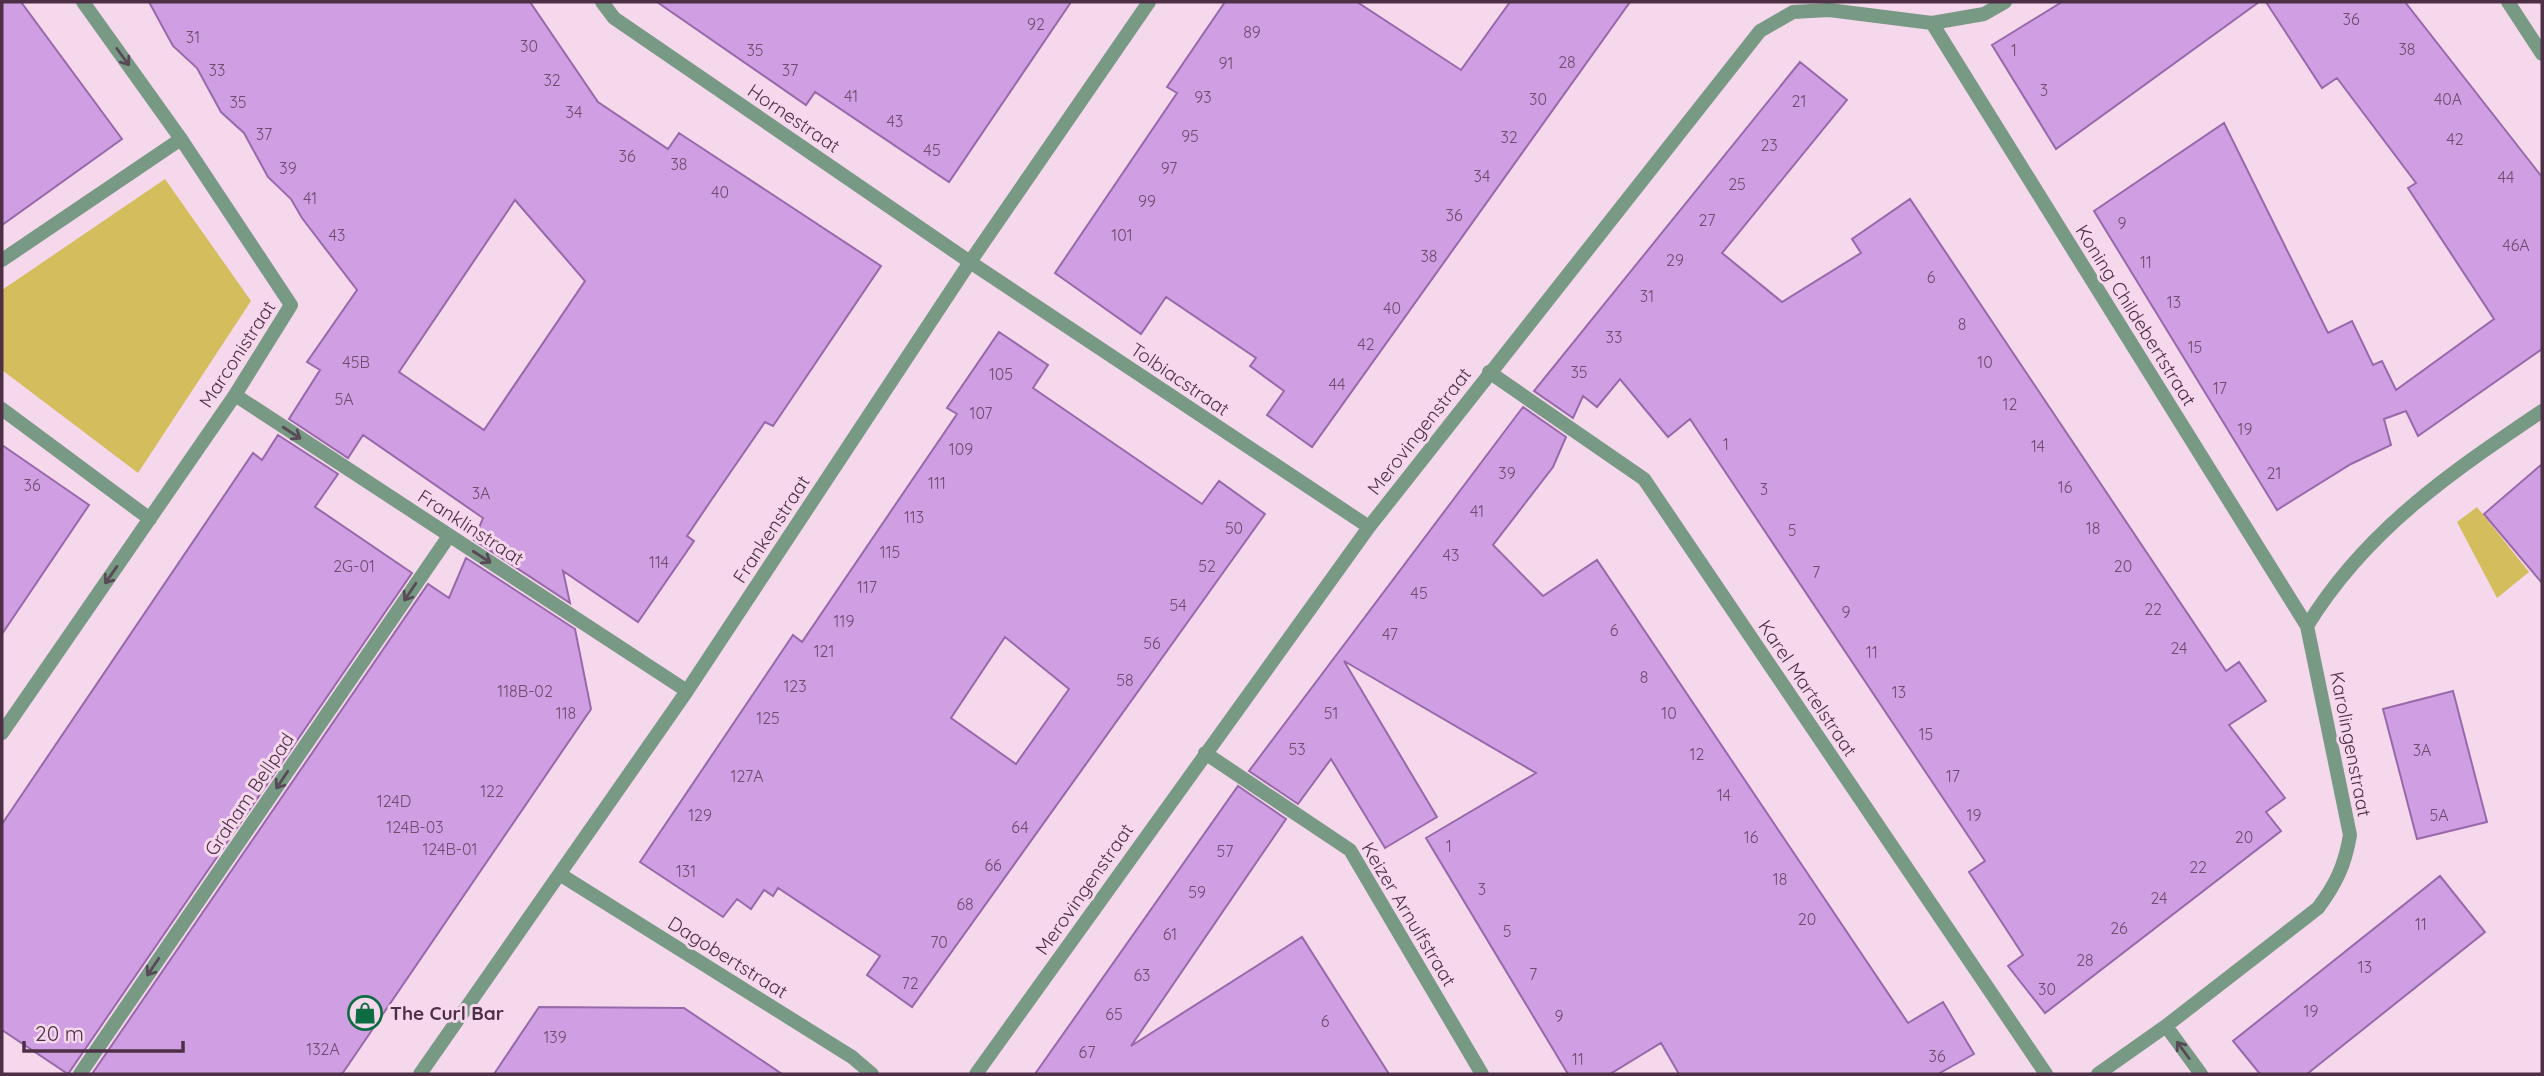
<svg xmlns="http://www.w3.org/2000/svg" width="2544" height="1076" viewBox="0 0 2544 1076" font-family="Quicksand,sans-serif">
	<rect width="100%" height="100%" fill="#f6d8ed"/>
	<!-- green -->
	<path fill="#d4bd5c" d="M165,179l86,122 -113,172 -136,-103v-80z
		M2477,507l52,65 -32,26 -40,-76z"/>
	<!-- building -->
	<path fill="#d09fe3" stroke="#9869aa" stroke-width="2" fill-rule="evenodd" d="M2,2h19l101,137 -120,86z
		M149,2h381l68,100 70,47 11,-16 202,133 -108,160 -8,-4 -53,77 -25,37 7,5 -56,81 -75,-51 7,32 -96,-63 9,-22 -120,-83 -15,23 -59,-39 31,-49 -13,-8 50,-72 -55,-72 -11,-19 -23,-22 -24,-44 -23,-21 -24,-44 -24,-22zM515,200l70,81 -101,149 -85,-58z
		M657,2h414l-122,180 -134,-90 -9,13z
		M1225,2h132l104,68 49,-68h120l-318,445 -45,-32 17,-24 -34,-25 6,-8 -90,-61 -25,37 -86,-61 122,-180 -10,-6z
		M2062,2h197l-203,147 -64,-104z
		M2266,2h139l137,175v172l-124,87 -12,-25 -22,8 7,26 -40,19 -74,46 -183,-299 130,-88 104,210 24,-12 21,44 9,-4 14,29 98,-71 -86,-131 8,-5 -79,-105 -15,10z
		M1800,62l47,38 -125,153 60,49 79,-49 -9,-14 58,-40 316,472 13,-9 27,39 -37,24 56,73 -19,14 15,19 -236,182 -37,-47 15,-11 -54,-83 16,-11 -295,-442 -22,18 -48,-58 -23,28 -14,-11 -10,22 -39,-27z
		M999,332l49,33 -15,23 169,116 17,-23 46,33 -353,493 -45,-32 13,-19 -102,-68 -5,8 -9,-6 -13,19 -14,-10 -14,18 -83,-55 153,-227 9,7 155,-228 -10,-6zM1005,637l64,52 -53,75 -65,-46z
		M1523,407l43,30 -13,30 -60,78 50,51 54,-36 311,463 35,-21 31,52 -36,20h-259l-18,-31 -51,31h-42l-142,-236 110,-65 -192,-112 93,156 -52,31 -54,-89 -33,45 -49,-33z
		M278,435l60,39 -23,33 97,66 -344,501 -66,-44v-206l251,-371 9,7z
		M2,445l87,60 -87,129z
		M2542,464v119l-58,-69z
		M466,558l109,71 16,80 -249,365h-250l336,-490 21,14z
		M2453,691l34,131 -70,17 -34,-130z
		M1238,786l48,33 -155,227 171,-109 87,137h-354z
		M2440,876l45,56 -178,142h-47l-27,-33z
		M539,1007l145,1 98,66h-288z"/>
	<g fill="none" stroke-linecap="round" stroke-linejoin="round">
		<!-- service -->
		<path stroke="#789984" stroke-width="14" d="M80,1074l369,-538"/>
		<!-- minor -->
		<path stroke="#789984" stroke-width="14" d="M602,2l12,16 356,244 399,265
			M2508,2l34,52
			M1932,23l375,603
			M2,260l179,-121
			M1489,372l155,107 402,595
			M235,395l452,296
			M2,409l148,110
			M2,733l233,-338 56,-90 -110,-166 -98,-137
			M1205,753l145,97 132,224
			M561,875l291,182 20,17
			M2166,1026l35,48
			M420,1074l267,-383 283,-429 179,-260
			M976,1074l393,-547 391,-496 33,-19 36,-2 103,13 52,-9 21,-12
			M2098,1074l68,-48 152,-118c18,-24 27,-43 32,-73l-43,-209c59,-96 143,-153 235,-215"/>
	</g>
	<!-- one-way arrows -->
	<defs><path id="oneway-shaft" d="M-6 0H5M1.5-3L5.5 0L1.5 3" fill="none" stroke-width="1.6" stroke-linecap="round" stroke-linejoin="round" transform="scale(1.75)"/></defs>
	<g stroke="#584a56">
		<use href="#oneway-shaft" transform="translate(123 57) rotate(54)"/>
		<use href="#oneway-shaft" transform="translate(292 433) rotate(33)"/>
		<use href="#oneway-shaft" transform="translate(482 557) rotate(33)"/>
		<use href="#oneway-shaft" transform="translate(111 575) rotate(125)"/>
		<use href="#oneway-shaft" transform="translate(410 592) rotate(124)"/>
		<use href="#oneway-shaft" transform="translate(282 780) rotate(124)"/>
		<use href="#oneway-shaft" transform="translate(153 967) rotate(124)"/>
		<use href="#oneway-shaft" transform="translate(2183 1050) rotate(-126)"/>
	</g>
	<!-- icons -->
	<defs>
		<g id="shop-ring" transform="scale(1.75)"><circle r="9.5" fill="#f6d8ed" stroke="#0d6c41" stroke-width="1.5"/><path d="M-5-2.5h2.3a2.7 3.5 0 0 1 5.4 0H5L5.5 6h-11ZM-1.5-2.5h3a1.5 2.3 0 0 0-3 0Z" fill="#0d6c41"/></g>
	</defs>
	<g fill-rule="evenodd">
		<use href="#shop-ring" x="365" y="1013"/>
	</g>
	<g text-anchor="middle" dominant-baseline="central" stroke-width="6" stroke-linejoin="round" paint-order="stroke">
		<!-- number labels -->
		<g font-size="16" fill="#6e4c6d">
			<text x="2351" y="19">36</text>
			<text x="1036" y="24">92</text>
			<text x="1252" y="32">89</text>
			<text x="193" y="37">31</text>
			<text x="529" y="46">30</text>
			<text x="2407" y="49">38</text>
			<text x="755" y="50">35</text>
			<text x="2014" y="50">1</text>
			<text x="1567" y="62">28</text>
			<text x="1226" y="63">91</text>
			<text x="217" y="70">33</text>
			<text x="790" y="70">37</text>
			<text x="552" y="80">32</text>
			<text x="2044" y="90">3</text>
			<text x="851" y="96">41</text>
			<text x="1203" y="97">93</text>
			<text x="1538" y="99">30</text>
			<text x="2448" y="99">40A</text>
			<text x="1799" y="101">21</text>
			<text x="238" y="102">35</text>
			<text x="574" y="112">34</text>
			<text x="895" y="121">43</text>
			<text x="264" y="134">37</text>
			<text x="1190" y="136">95</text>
			<text x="1509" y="137">32</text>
			<text x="2455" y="139">42</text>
			<text x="1769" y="145">23</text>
			<text x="932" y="150">45</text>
			<text x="627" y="156">36</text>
			<text x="679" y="164">38</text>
			<text x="288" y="168">39</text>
			<text x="1169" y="168">97</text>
			<text x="1482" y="176">34</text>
			<text x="2506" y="177">44</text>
			<text x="1737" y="184">25</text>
			<text x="720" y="192">40</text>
			<text x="310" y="198">41</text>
			<text x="1147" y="201">99</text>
			<text x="1454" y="215">36</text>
			<text x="1707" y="220">27</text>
			<text x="2122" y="223">9</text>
			<text x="337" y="235">43</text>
			<text x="1122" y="235">101</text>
			<text x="2516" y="245">46A</text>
			<text x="1429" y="256">38</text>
			<text x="1675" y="260">29</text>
			<text x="2146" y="262">11</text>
			<text x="1931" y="277">6</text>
			<text x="1647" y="296">31</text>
			<text x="2174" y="302">13</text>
			<text x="1392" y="308">40</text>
			<text x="1962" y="324">8</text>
			<text x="1614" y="337">33</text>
			<text x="1366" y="344">42</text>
			<text x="2195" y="347">15</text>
			<text x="356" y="362">45B</text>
			<text x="1985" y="362">10</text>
			<text x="1579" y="372">35</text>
			<text x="1001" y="374">105</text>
			<text x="1337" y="384">44</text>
			<text x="2220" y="388">17</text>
			<text x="344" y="399">5A</text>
			<text x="2010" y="404">12</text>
			<text x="981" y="413">107</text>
			<text x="2245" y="429">19</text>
			<text x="1726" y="444">1</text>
			<text x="2038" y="446">14</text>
			<text x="961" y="449">109</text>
			<text x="1507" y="473">39</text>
			<text x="2274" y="473">21</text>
			<text x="937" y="483">111</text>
			<text x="32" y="485">36</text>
			<text x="2065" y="487">16</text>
			<text x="1764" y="489">3</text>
			<text x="481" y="493">3A</text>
			<text x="1477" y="511">41</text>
			<text x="914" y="517">113</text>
			<text x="1234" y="528">50</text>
			<text x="2093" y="528">18</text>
			<text x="1792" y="530">5</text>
			<text x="890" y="552">115</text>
			<text x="1451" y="555">43</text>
			<text x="659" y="562">114</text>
			<text x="354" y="566">2G-01</text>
			<text x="1207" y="566">52</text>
			<text x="2123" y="566">20</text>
			<text x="1816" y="572">7</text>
			<text x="867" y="587">117</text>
			<text x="1419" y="593">45</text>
			<text x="1178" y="605">54</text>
			<text x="2153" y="609">22</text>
			<text x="1846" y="612">9</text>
			<text x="844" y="621">119</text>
			<text x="1614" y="630">6</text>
			<text x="1390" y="634">47</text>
			<text x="1152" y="643">56</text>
			<text x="2179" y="648">24</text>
			<text x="824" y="651">121</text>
			<text x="1872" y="652">11</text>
			<text x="1644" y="677">8</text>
			<text x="1125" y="680">58</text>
			<text x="795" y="686">123</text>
			<text x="525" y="691">118B-02</text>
			<text x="1899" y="692">13</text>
			<text x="566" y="713">118</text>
			<text x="1331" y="713">51</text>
			<text x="1669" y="713">10</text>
			<text x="768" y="718">125</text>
			<text x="1926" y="734">15</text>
			<text x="1297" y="749">53</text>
			<text x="2422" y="750">3A</text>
			<text x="1697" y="754">12</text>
			<text x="747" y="776">127A</text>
			<text x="1953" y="776">17</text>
			<text x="492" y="791">122</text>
			<text x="1724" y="795">14</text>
			<text x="394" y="801">124D</text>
			<text x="700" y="815">129</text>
			<text x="1974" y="815">19</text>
			<text x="2439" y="815">5A</text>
			<text x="415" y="827">124B-03</text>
			<text x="1020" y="827">64</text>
			<text x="1751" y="837">16</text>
			<text x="2244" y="837">20</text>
			<text x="1449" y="846">1</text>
			<text x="450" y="849">124B-01</text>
			<text x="1225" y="851">57</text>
			<text x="993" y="865">66</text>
			<text x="2198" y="867">22</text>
			<text x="686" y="871">131</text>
			<text x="1780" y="879">18</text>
			<text x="1482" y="889">3</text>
			<text x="1197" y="892">59</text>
			<text x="2159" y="898">24</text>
			<text x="965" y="904">68</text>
			<text x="1807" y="919">20</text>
			<text x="2421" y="924">11</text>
			<text x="2119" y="928">26</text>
			<text x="1507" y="931">5</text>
			<text x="1170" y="934">61</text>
			<text x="939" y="942">70</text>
			<text x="2085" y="960">28</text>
			<text x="2365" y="967">13</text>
			<text x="1533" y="974">7</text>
			<text x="1142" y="975">63</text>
			<text x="910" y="983">72</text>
			<text x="2047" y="989">30</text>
			<text x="2311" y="1011">19</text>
			<text x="1114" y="1014">65</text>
			<text x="1559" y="1016">9</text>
			<text x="1325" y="1021">6</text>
			<text x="555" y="1037">139</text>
			<text x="323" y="1049">132A</text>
			<text x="1087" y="1052">67</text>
			<text x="1937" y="1056">36</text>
			<text x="1578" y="1059">11</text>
		</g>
		<!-- street labels -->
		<g font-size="19" fill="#4d3046" stroke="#f6d8ed">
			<text transform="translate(794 118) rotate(34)">Hornestraat</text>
			<text transform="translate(2136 315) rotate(58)">Koning Childebertstraat</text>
			<text transform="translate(237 354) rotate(-57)">Marconistraat</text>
			<text transform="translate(1180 379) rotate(34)">Tolbiacstraat</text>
			<text transform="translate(1419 431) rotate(-52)">Merovingenstraat</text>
			<text transform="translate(471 527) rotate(33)">Franklinstraat</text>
			<text transform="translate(771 529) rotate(-57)">Frankenstraat</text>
			<text transform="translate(1808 688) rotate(56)">Karel Martelstraat</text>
			<text transform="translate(2351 744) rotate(79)">Karolingenstraat</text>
			<text transform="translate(249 794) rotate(-56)">Graham Bellpad</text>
			<text transform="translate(1084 889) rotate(-55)">Merovingenstraat</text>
			<text transform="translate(1409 914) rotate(59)">Keizer Arnulfstraat</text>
			<text transform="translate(728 957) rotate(32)">Dagobertstraat</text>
		</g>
		<!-- poi labels -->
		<g font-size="19" font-weight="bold" fill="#4d3046" stroke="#f6d8ed" text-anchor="start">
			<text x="390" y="1013">The Curl Bar</text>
		</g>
	</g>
	<!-- border -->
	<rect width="2544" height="1076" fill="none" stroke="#4d3046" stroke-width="7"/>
	<!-- scale -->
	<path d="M24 1041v10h159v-10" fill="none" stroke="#4d3046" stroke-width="3.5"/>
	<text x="35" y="1041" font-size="21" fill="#4d3046" stroke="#f6d8ed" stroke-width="5" paint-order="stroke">20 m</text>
</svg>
